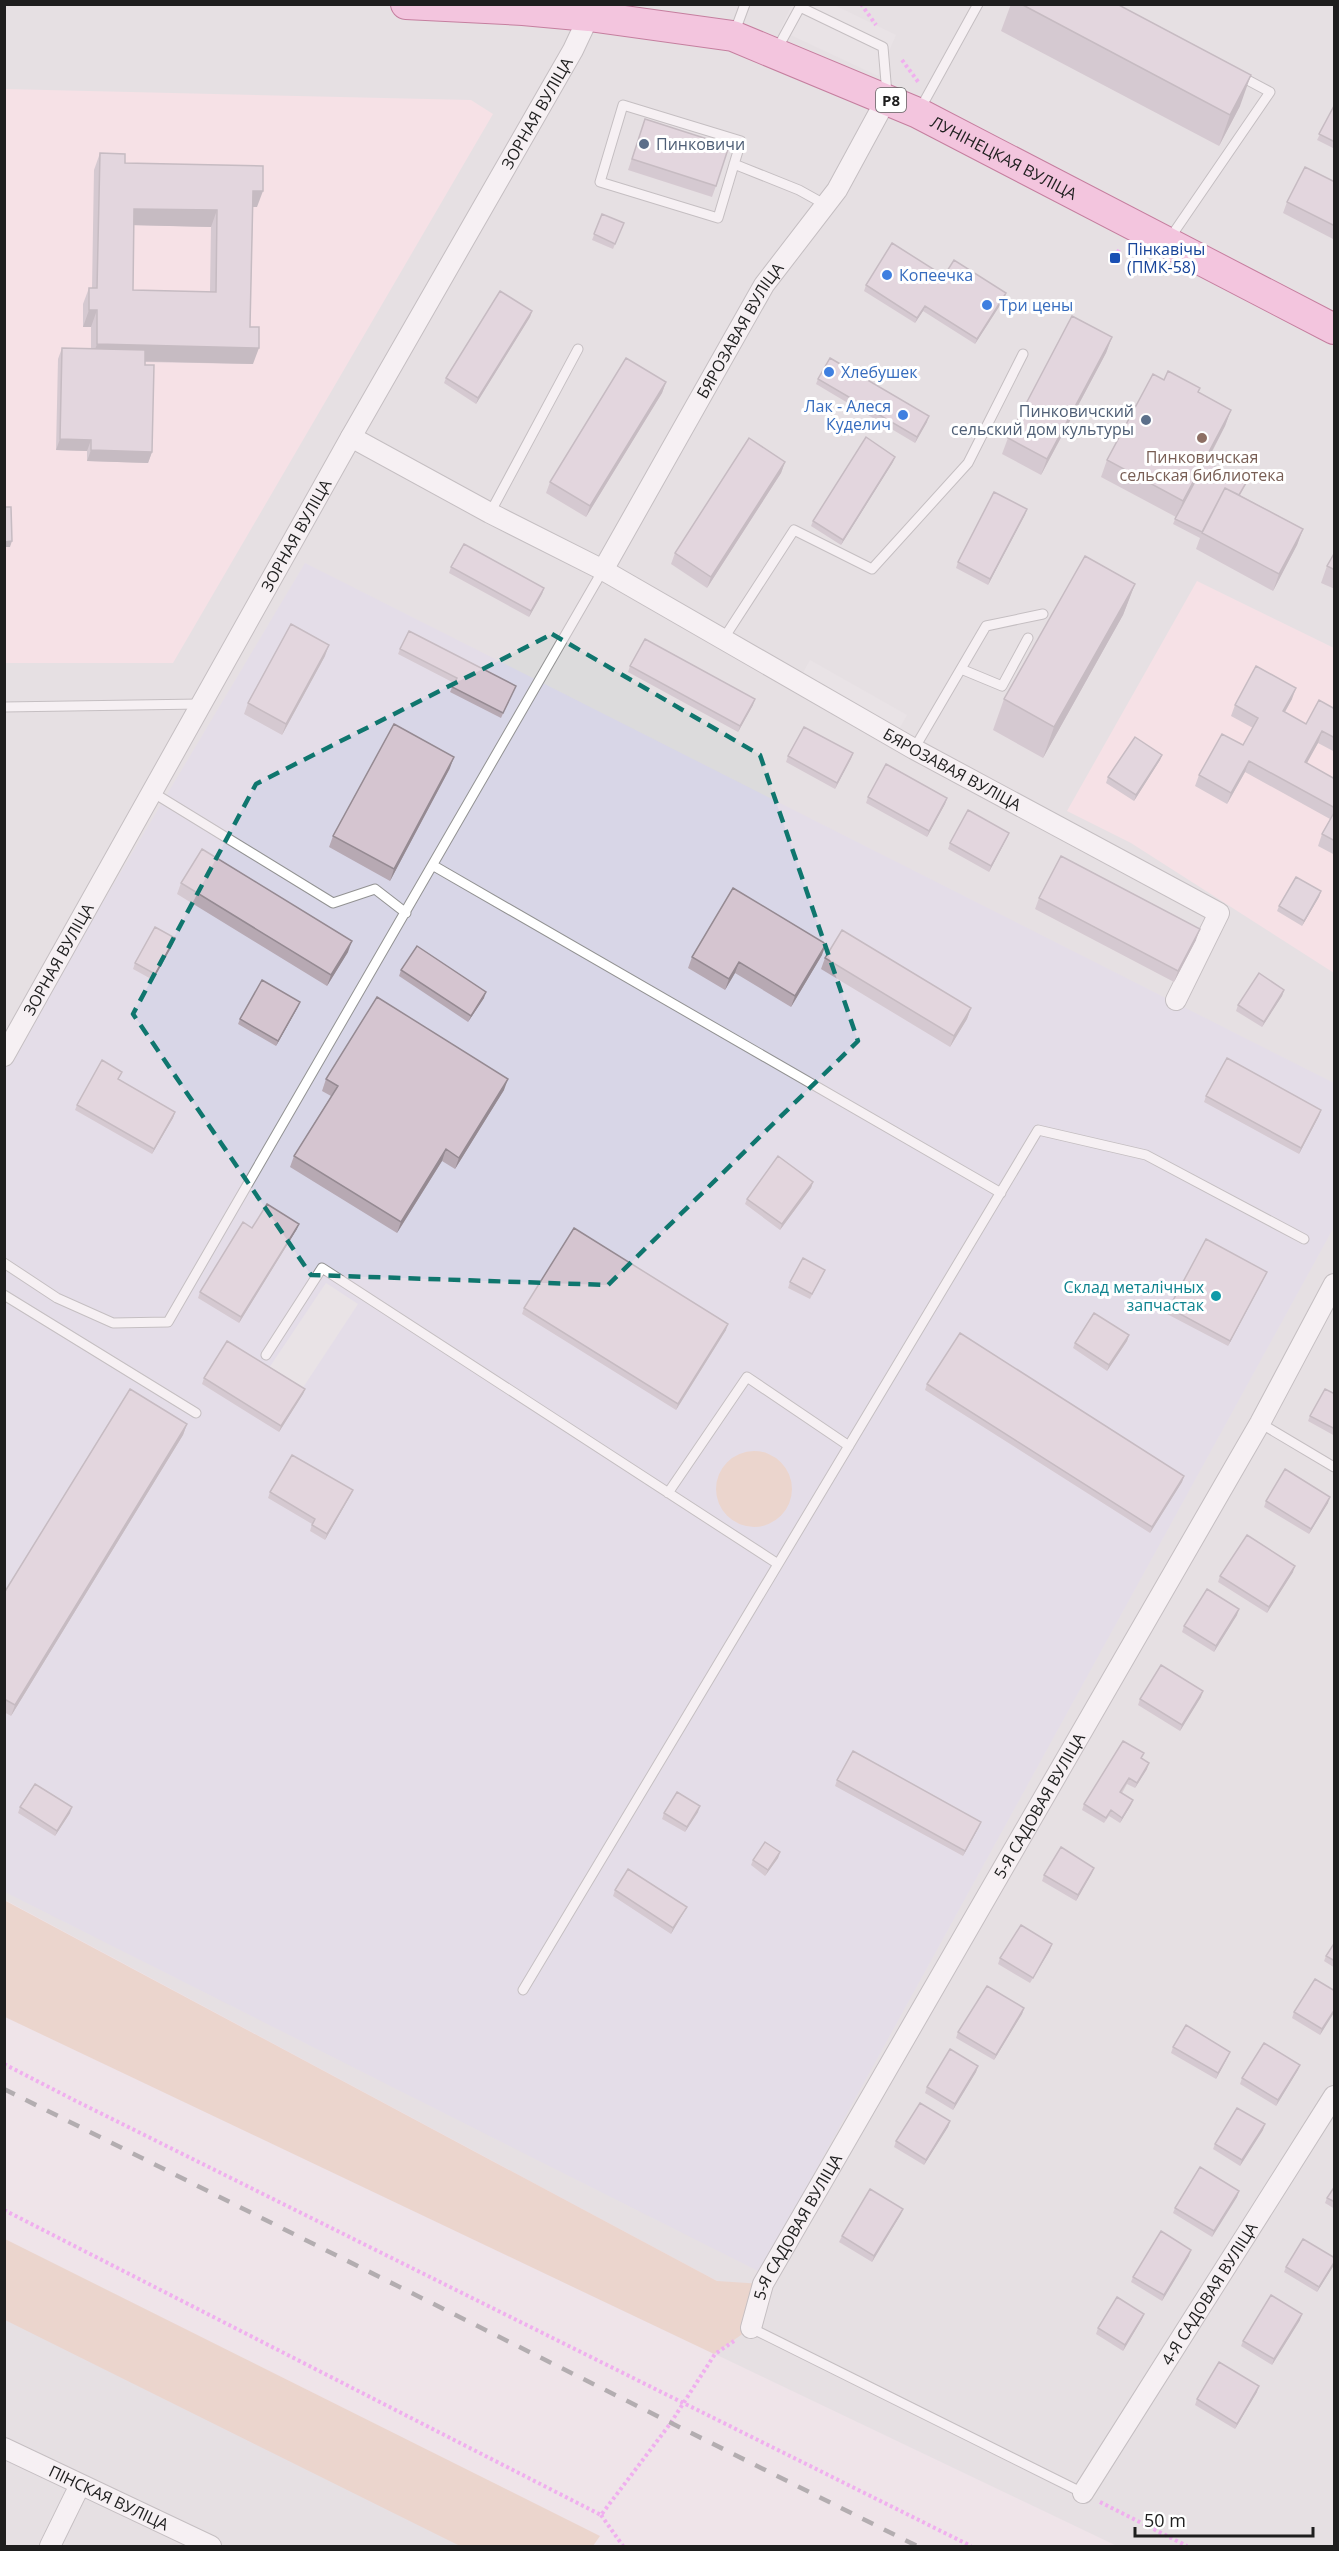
<svg xmlns="http://www.w3.org/2000/svg" width="1339" height="2551" viewBox="0 0 1339 2551" font-family="'Open Sans',sans-serif">
	<rect width="100%" height="100%" fill="#efe4e9"/>
	<!-- residential -->
	<path fill="#dcdbdc" d="M4,5h1330v2541h-217l-402,-192 2,-73 -712,-381z
		M5,2260l568,286h-568z"/>
	<!-- industrial -->
	<path fill="#d8d6e7" d="M305,563l1029,520v144l-574,1045 -755,-380v-826z"/>
	<!-- education -->
	<path fill="#fedee2" d="M5,89l466,11 22,14 -320,549h-168z
		M1197,581l137,67v325l-203,-130 -64,-32z"/>
	<!-- grass -->
	<path fill="#e7c3ac" d="M716 1489a38 38 0 1 1 76 0a38 38 0 1 1-76 0Z
		M4,1900l713,381 46,3 -12,44 -37,26 -709,-337z
		M4,2239h1l595,297 -7,10h-133l-455,-226z"/>
	<!-- parking -->
	<path fill="#e2e2e2" d="M832,4l64,31 -18,41 -98,-46 12,-25z
		M810,660l97,55 -8,14 -96,-56z
		M326,1283l32,21 -56,85 -33,-21z"/>
	<g fill="none" stroke-linecap="round" stroke-linejoin="round">
		<!-- lane casing -->
		<g stroke="#929292" stroke-width="11">
			<path id="lane" d="M735,31l10,-27
				M776,51l24,-44 83,40 4,47
				M623,105l118,36 -23,77 -118,-36z
				M919,111l59,-107
				M734,164l65,26 27,15
				M1170,238l100,-146 -30,-16
				M490,513l88,-164
				M724,638l70,-108 78,39 96,-106 55,-109
				M961,669l41,17 26,-48
				M4,707l196,-3
				M914,749l72,-123 57,-12
				M152,792l181,111 42,-14 31,24
				M434,866l567,327
				M4,1263l53,35 56,25 55,-1 435,-752
				M4,1295l192,118
				M266,1355l56,-87 456,296
				M1260,1423l74,44
				M668,1493l79,-116 102,69
				M523,1990l515,-860 108,25 158,84
				M751,2328l332,165"/>
		</g>
		<!-- street casing -->
		<g stroke="#929292" stroke-width="22">
			<g id="street">
				<path id="s1" d="M351,437l139,76 113,57 311,179 305,164 -43,87"/>
				<path id="s2" d="M603,570l161,-285 73,-95 50,-92"/>
				<path id="s3" d="M4,1056l347,-619 222,-387 16,-34"/>
				<path id="s4" d="M751,2328l12,-44 497,-861 74,-139"/>
				<path id="s5" d="M4,2448l207,98"/>
				<path id="s6" d="M1083,2493l251,-397"/>
				<path d="M50,2546l30,-61"/>
			</g>
		</g>
		<!-- primary casing -->
		<g stroke="#930545" stroke-width="32">
			<g id="primary">
				<path id="s7" d="M406,4l117,6 66,6 144,20 185,77 416,216"/>
			</g>
		</g>
		<!-- path -->
		<path stroke="#f26ff5" stroke-width="4" stroke-dasharray="3 3" stroke-linecap="butt" d="M861,4l15,21
			M902,60l17,23
			M1115,258l5,-10
			M4,2064l68,35 899,447
			M4,2210l597,305 69,-91 45,-70 19,-13
			M1100,2502l87,44
			M601,2515l22,31"/>
		<!-- lane -->
		<use href="#lane" stroke="#fff" stroke-width="9"/>
		<!-- street -->
		<use href="#street" stroke="#fff" stroke-width="20"/>
		<!-- primary -->
		<use href="#primary" stroke="#f8a0d1" stroke-width="30"/>
		<!-- rail -->
		<path stroke="#6c6c6c" stroke-width="4.5" stroke-dasharray="12 12" stroke-linecap="butt" d="M4,2089l913,457"/>
	</g>
	<!-- wall -->
	<path fill="#b7a9b3" fill-rule="evenodd" d="M1011,4h106l123,102 -21,40 -218,-115z
		M1335,104v42l-2,2 -16,-8z
		M645,119l71,67 -4,11 -84,-27z
		M100,153l25,10 132,44h-4l-3,120 3,37 -108,-2 7,90 -4,11 -61,-2v-10l-31,-1 2,-91 4,-11 29,1v-22h-8v-23l6,-16h3l2,-118zM134,225l77,2 -1,65 -77,-2z
		M1335,182v58l-52,-27 4,-11z
		M602,214l22,9 -11,26 -21,-9z
		M944,276l62,17 -2,6 -29,45 -52,-33 -8,12 -51,-32 2,-6z
		M532,311l-2,6 -54,87 -32,-21 2,-5z
		M1112,337l-6,16 -65,122 -39,-21 6,-16z
		M818,379l109,43 -12,21 -99,-59z
		M1164,380l34,12 33,18 -6,16 -18,36 39,21 -6,12 63,34 -6,16 -24,46 -77,-42 4,-11 -27,-14 3,-7 -75,-40 6,-17z
		M666,382l-4,11 -76,124 -40,-24 4,-11z
		M785,462l-4,11 -74,115 -36,-24 4,-11z
		M893,462l-52,83 -30,-19 2,-5z
		M1027,509l-39,76 -32,-17 2,-6z
		M1335,552v37l-14,-6 6,-17z
		M451,567l93,21 -2,6 -13,23 -80,-44z
		M1135,584l-12,31 -80,143 -50,-28 11,-31z
		M400,649l116,37 -15,32 -51,-26 4,-9 -56,-29z
		M325,656l-43,79 -38,-21 4,-11z
		M630,666l123,39 -15,27 -110,-60z
		M1292,699l-7,13 21,12 29,-15v43l-17,-9 -12,20 29,16v76l-17,-9 4,-12 8,-15 -85,-47 -18,32 -32,-18 4,-11 44,-30 10,-17 -22,-12 4,-11z
		M853,753l-18,36 -49,-27 2,-6z
		M1162,755l-2,5 -26,41 -28,-18 2,-6z
		M450,768l-60,113 -61,-34 4,-11z
		M868,797l79,1 -2,6 -18,33 -61,-34z
		M1009,833l-2,5 -18,34 -41,-23 2,-6z
		M181,883l167,69 -21,34 -150,-92z
		M1321,891l-2,6 -17,29 -25,-15 2,-5z
		M1039,898l157,42 -22,42 -139,-73z
		M173,944l-20,36 -20,-11 2,-6z
		M822,955l-31,52 -56,-34 -10,17 -37,-22 4,-11z
		M825,958l146,50 -4,11 -17,28 -129,-78z
		M401,970l83,28 -16,24 -69,-46z
		M1284,990l-2,6 -20,31 -26,-16 2,-6z
		M298,1007l-22,39 -38,-22 2,-5z
		M326,1079l178,11 -49,79 -13,-8 -45,72 -107,-66 4,-11 37,-60 -9,-5z
		M1206,1096l115,14 -2,6 -20,38 -95,-52z
		M77,1105l98,7 -2,6 -21,36 -77,-44z
		M813,1182l-2,6 -31,42 -35,-26 2,-5z
		M252,1228l45,1 -58,94 -41,-25 2,-6z
		M825,1270l-15,29 -22,-11 2,-6z
		M1264,1278l-36,68 -61,-32 2,-6z
		M524,1308l202,22 -50,80 -154,-96z
		M1129,1335l-2,6 -20,30 -34,-23 2,-5z
		M204,1378l101,11 -2,5 -24,38 -77,-48z
		M927,1384l257,92 -2,6 -32,51 -225,-143z
		M1335,1394v42l-27,-15 2,-5z
		M187,1424l-4,11 -172,281 -7,-4v-119z
		M353,1490l-3,6 -25,44 -15,-9 2,-7 -44,-26 2,-6z
		M1266,1501l62,2 -19,31 -45,-27z
		M1293,1572l-26,41 -49,-31 2,-6z
		M1237,1615l-23,37 -32,-20 2,-6z
		M1201,1697l-21,34 -42,-26 2,-6z
		M1142,1759l5,10 -12,19 -8,-4 -5,9 9,12 -11,18 -11,-7 -5,7 -22,-13 2,-6z
		M837,1780l142,47 -16,29 -128,-70z
		M20,1807l50,6 -15,23 -37,-23z
		M698,1812l-13,20 -23,-13 2,-6z
		M780,1852l-2,6 -13,18 -14,-11 2,-5z
		M1092,1873l-16,28 -34,-20 2,-6z
		M615,1890l69,22 -13,22 -58,-38z
		M1335,1942v26l-11,-7 2,-5z
		M1050,1950l-20,33 -32,-19 2,-6z
		M1335,1991v20l-15,24 -28,-17 2,-6z
		M1024,2008l-2,6 -28,46 -38,-22 2,-6z
		M1173,2047l55,10 -12,22 -45,-26z
		M978,2066l-2,6 -23,38 -28,-17 2,-6z
		M1298,2070l-22,36 -36,-22 2,-6z
		M950,2121l-2,6 -24,38 -30,-18 2,-6z
		M1263,2130l-23,36 -27,-17 2,-5z
		M1335,2186v23l-10,-6 2,-5z
		M1239,2191l-2,6 -25,40 -39,-24 2,-5z
		M901,2214l-29,48 -33,-20 3,-6z
		M1189,2256l-27,45 -31,-19 2,-5z
		M1335,2258l-1,7 -17,27 -33,-20 2,-5z
		M1144,2314l-2,5 -19,32 -27,-17 2,-6z
		M1300,2320l-28,45 -31,-19 2,-5z
		M1257,2392l-22,37 -40,-24 2,-6z"/>
	<!-- shaded-wall -->
	<path fill="#958a92" d="M1251,75l-11,31 -21,40 11,-31z
		M253,191h10l-6,16h-10z
		M134,209l83,1 -6,17 -83,-2z
		M1006,293l-2,6 -29,45 2,-5z
		M925,306l-2,5 -8,12 2,-5z
		M89,310h8l-6,17h-8z
		M532,311l-2,6 -54,87 2,-6z
		M1112,337l-6,16 -65,122 6,-16z
		M97,344l162,4 -6,16 -162,-4z
		M666,382l-4,11 -76,124 4,-11z
		M1231,410l-6,16 -48,92 6,-17z
		M929,416l-2,6 -12,21 2,-6z
		M60,439l31,1 -4,11 -31,-1z
		M91,450l61,2 -4,11 -61,-2z
		M895,457l-2,5 -52,83 2,-5z
		M785,462l-4,11 -74,115 4,-11z
		M1027,509l-2,6 -37,70 2,-6z
		M1303,529l-6,16 -24,46 6,-17z
		M12,541l-2,6h-6v-5z
		M1135,584l-12,31 -80,143 11,-31z
		M544,588l-2,6 -13,23 2,-6z
		M329,645l-4,11 -43,79 4,-11z
		M1296,688l-4,11 -13,23 4,-11z
		M755,699l-2,6 -15,27 2,-6z
		M1322,731l-4,12 -17,31 4,-12z
		M853,753l-2,6 -16,30 2,-6z
		M1162,755l-2,5 -26,41 2,-6z
		M454,757l-4,11 -60,113 4,-12z
		M1249,761l-4,11 -18,32 4,-11z
		M947,798l-2,6 -18,33 2,-6z
		M1009,833l-2,5 -18,34 2,-6z
		M1321,891l-2,6 -17,29 2,-5z
		M1200,929l-4,11 -22,42 4,-11z
		M175,938l-2,6 -20,36 2,-6z
		M352,941l-4,11 -21,34 4,-11z
		M826,944l-4,11 -31,52 4,-11z
		M739,962l-4,11 -10,17 4,-11z
		M1284,990l-2,6 -20,31 2,-5z
		M486,992l-2,6 -16,24 3,-6z
		M300,1002l-2,5 -22,39 2,-5z
		M971,1008l-4,11 -17,28 4,-11z
		M508,1079l-4,11 -49,79 4,-11z
		M1321,1110l-2,6 -20,38 2,-6z
		M175,1112l-2,6 -21,36 2,-5z
		M446,1149l-4,12 -45,72 4,-11z
		M813,1182l-2,6 -31,42 2,-6z
		M299,1224l-2,5 -58,94 2,-6z
		M1267,1272l-3,6 -36,68 2,-5z
		M728,1324l-2,6 -50,80 2,-6z
		M1129,1335l-2,6 -20,30 2,-6z
		M305,1389l-2,5 -24,38 2,-6z
		M187,1424l-4,11 -172,281 4,-11z
		M1184,1476l-2,6 -32,51 2,-6z
		M353,1490l-3,6 -25,44 2,-6z
		M1330,1497l-2,6 -19,31 2,-5z
		M1295,1566l-2,6 -26,41 2,-6z
		M1239,1609l-2,6 -23,37 2,-6z
		M1203,1691l-2,6 -21,34 2,-6z
		M1149,1763l-2,6 -12,19 2,-5z
		M1133,1800l-2,5 -11,18 2,-5z
		M700,1806l-2,6 -13,20 2,-5z
		M72,1807l-2,6 -15,23 2,-5z
		M981,1822l-2,5 -16,29 2,-5z
		M780,1852l-2,6 -13,18 3,-6z
		M1094,1868l-2,5 -16,28 2,-6z
		M687,1907l-3,5 -13,22 2,-6z
		M1052,1944l-2,6 -20,33 3,-5z
		M1024,2008l-2,6 -28,46 2,-5z
		M1335,2009v2l-15,24 2,-6z
		M1230,2052l-2,5 -12,22 2,-6z
		M1300,2065l-2,5 -22,36 2,-6z
		M978,2066l-2,6 -23,38 2,-6z
		M950,2121l-2,6 -24,38 2,-5z
		M1265,2124l-2,6 -23,36 2,-6z
		M1239,2191l-2,6 -25,40 2,-6z
		M903,2209l-2,5 -29,48 2,-6z
		M1191,2250l-2,6 -27,45 2,-6z
		M1335,2261l-1,4 -17,27 2,-5z
		M1144,2314l-2,5 -19,32 2,-6z
		M1302,2314l-2,6 -28,45 2,-6z
		M1259,2386l-2,6 -22,37 2,-5z"/>
	<!-- building -->
	<path fill="#d5c5d0" stroke="#958a92" stroke-width="1.5" fill-rule="evenodd" d="M1021,4h96l134,71 -21,40z
		M1335,104v38l-16,-8z
		M645,119l84,27 -13,40 -84,-27z
		M100,153l25,1v9l138,3v25h-10l-3,136h9v21l-162,-4v-34h-8v-22h8zM134,209l83,1 -1,82 -83,-2z
		M1305,167l30,15v44l-48,-24z
		M602,214l22,9 -9,21 -21,-10z
		M892,243l52,33 10,-16 52,33 -29,46 -52,-33 -8,12 -51,-33z
		M500,291l32,20 -54,87 -32,-20z
		M1072,316l40,21 -65,122 -39,-21z
		M62,348l83,2v15h9l-2,87 -61,-2v-10l-31,-1z
		M626,358l40,24 -76,124 -40,-24z
		M830,358l99,58 -12,21 -99,-58z
		M1168,371l32,17 -2,4 33,18 -48,91 -76,-41 46,-86 11,6z
		M866,437l29,20 -52,83 -30,-19z
		M749,438l36,24 -74,115 -36,-24z
		M1206,461l40,22 -7,12 -14,-7 -23,44 -27,-13z
		M1225,488l78,41 -24,45 -77,-41z
		M994,492l33,17 -37,70 -32,-17z
		M4,507h7l1,34 -8,1z
		M464,544l80,44 -13,23 -80,-44z
		M1335,552v18l-8,-4z
		M1085,556l50,28 -81,143 -50,-28z
		M291,624l38,21 -43,79 -38,-21z
		M409,631l107,55 -13,27 -51,-26 5,-9 -57,-29z
		M645,639l110,60 -15,27 -110,-60z
		M1256,666l40,22 -13,23 23,13 13,-24 16,9v29l-13,-7 -17,31 30,17v29l-86,-47 -18,32 -32,-18 23,-41 21,11 15,-27 -23,-13z
		M394,724l60,33 -60,112 -61,-33z
		M804,727l49,26 -16,30 -49,-27z
		M1135,737l27,18 -26,40 -28,-18z
		M886,764l61,34 -18,33 -61,-34z
		M968,810l41,23 -18,33 -41,-23z
		M1335,811v30l-13,-7z
		M202,849l150,92 -21,34 -150,-92z
		M1061,856l139,73 -22,42 -139,-73z
		M1296,877l25,14 -17,30 -25,-15z
		M733,888l93,56 -31,52 -56,-34 -10,17 -37,-22z
		M155,927l20,11 -20,36 -20,-11z
		M842,930l129,78 -17,28 -129,-78z
		M417,946l69,46 -15,24 -70,-46z
		M1259,973l25,17 -20,32 -26,-17z
		M262,980l38,22 -22,39 -38,-22z
		M377,997l131,82 -49,79 -13,-9 -45,73 -107,-66 44,-70 -12,-7z
		M1227,1058l94,52 -20,38 -95,-52z
		M102,1060l20,12 -4,7 57,33 -21,37 -77,-44z
		M778,1156l35,26 -31,42 -35,-25z
		M267,1204l32,20 -58,93 -41,-25 43,-70 9,6z
		M574,1228l154,96 -50,80 -154,-96z
		M1206,1239l61,33 -37,69 -61,-33z
		M803,1258l22,12 -13,24 -22,-12z
		M1094,1313l35,22 -20,30 -34,-22z
		M960,1333l224,143 -32,51 -225,-143z
		M227,1341l78,48 -24,37 -77,-48z
		M130,1389l57,35 -172,281 -11,-6v-106z
		M1325,1389l10,5v35l-25,-13z
		M292,1455l61,35 -26,44 -15,-9 3,-6 -45,-27z
		M1285,1469l45,28 -19,32 -45,-28z
		M1247,1535l48,31 -26,41 -49,-31z
		M1207,1589l32,20 -23,37 -32,-20z
		M1161,1665l42,26 -21,34 -42,-26z
		M1123,1741l21,12 -3,5 8,5 -12,20 -8,-5 -9,14 13,8 -11,18 -11,-8 -5,8 -22,-14z
		M853,1751l128,71 -16,29 -128,-71z
		M35,1784l37,23 -15,24 -37,-24z
		M677,1792l23,14 -13,21 -23,-14z
		M765,1842l15,10 -12,18 -15,-10z
		M1061,1847l33,21 -16,27 -34,-20z
		M628,1869l59,38 -14,21 -58,-38z
		M1021,1925l31,19 -19,34 -33,-20z
		M1335,1942v19l-9,-5z
		M1315,1979l20,12v18l-13,20 -28,-17z
		M987,1986l37,22 -28,47 -38,-23z
		M1186,2025l44,27 -12,21 -45,-26z
		M1264,2043l36,22 -22,35 -36,-22z
		M950,2049l28,17 -23,38 -28,-17z
		M920,2103l30,18 -24,39 -30,-19z
		M1237,2108l28,16 -23,36 -27,-16z
		M1200,2167l39,24 -25,40 -39,-23z
		M1335,2186v16l-8,-4z
		M870,2189l33,20 -29,47 -32,-20z
		M1161,2231l30,19 -27,45 -31,-18z
		M1303,2239l32,19v3l-16,26 -33,-20z
		M1271,2295l31,19 -28,45 -31,-18z
		M1117,2297l27,17 -19,31 -27,-17z
		M1219,2362l40,24 -22,38 -40,-25z"/>
	<!-- marked area -->
	<path d="M0 0H1339V2551H0ZM552,634l208,121 98,286 -250,244 -297,-10 -178,-261 123,-230z" fill="#efe4e9" fill-opacity=".55" fill-rule="evenodd"/>
	<path fill="none" stroke="#0f766e" stroke-width="4.5" stroke-dasharray="12 8" stroke-linejoin="round" d="M552,634l208,121 98,286 -250,244 -297,-10 -178,-261 123,-230z"/>
	<!-- markers -->
	<g fill="#5c6f8a" stroke="#fff" stroke-width="2">
		<circle cx="644" cy="144" r="6"/>
		<circle cx="1146" cy="420" r="6"/>
	</g>
	<rect fill="#1a4fb4" stroke="#fff" stroke-width="2" x="1109" y="252" width="12" height="12" rx="3"/>
	<g fill="#3f7fe0" stroke="#fff" stroke-width="2">
		<circle cx="887" cy="275" r="6"/>
		<circle cx="987" cy="305" r="6"/>
		<circle cx="829" cy="372" r="6"/>
		<circle cx="903" cy="415" r="6"/>
	</g>
	<circle fill="#8d6e63" stroke="#fff" stroke-width="2" cx="1202" cy="438" r="6"/>
	<circle fill="#0f9aa8" stroke="#fff" stroke-width="2" cx="1216" cy="1296" r="6"/>
	<g text-anchor="middle" dominant-baseline="central" stroke-width="6" stroke-linejoin="round" paint-order="stroke">
		<!-- shield labels -->
		<rect fill="#fff" stroke="#626262" stroke-width="1.5" x="876" y="88" width="30" height="24" rx="4.5"/>
		<g font-size="15" font-weight="bold" fill="#1e1e1e">
			<text x="891" y="100">Р8</text>
		</g>
		<!-- street labels -->
		<g font-size="16" fill="#1e1e1e" stroke="#fff">
			<text stroke="none"><textPath href="#s3" startOffset="1083">ЗОРНАЯ ВУЛІЦА</textPath></text>
			<text stroke="none"><textPath href="#s7" startOffset="626">ЛУНІНЕЦКАЯ ВУЛІЦА</textPath></text>
			<text stroke="none"><textPath href="#s2" startOffset="276">БЯРОЗАВАЯ ВУЛІЦА</textPath></text>
			<text stroke="none"><textPath href="#s3" startOffset="597">ЗОРНАЯ ВУЛІЦА</textPath></text>
			<text stroke="none"><textPath href="#s1" startOffset="687">БЯРОЗАВАЯ ВУЛІЦА</textPath></text>
			<text stroke="none"><textPath href="#s3" startOffset="111">ЗОРНАЯ ВУЛІЦА</textPath></text>
			<text stroke="none"><textPath href="#s4" startOffset="598">5-Я САДОВАЯ ВУЛІЦА</textPath></text>
			<text stroke="none"><textPath href="#s4" startOffset="112">5-Я САДОВАЯ ВУЛІЦА</textPath></text>
			<text stroke="none"><textPath href="#s6" startOffset="236">4-Я САДОВАЯ ВУЛІЦА</textPath></text>
			<text stroke="none"><textPath href="#s5" startOffset="116">ПІНСКАЯ ВУЛІЦА</textPath></text>
		</g>
		<!-- service labels -->
		<g font-size="16" fill="#4e5e75" stroke="#fff" text-anchor="start">
			<text x="656" y="144">Пинковичи</text>
			<text x="1134" y="411" text-anchor="end">Пинковичский<tspan x="1134" dy="18">сельский дом культуры</tspan></text>
		</g>
		<!-- transit labels -->
		<g font-size="16" fill="#164399" stroke="#fff" text-anchor="start">
			<text x="1127" y="249">Пінкавічы<tspan x="1127" dy="18">(ПМК-58)</tspan></text>
		</g>
		<!-- shop labels -->
		<g font-size="16" fill="#366cbe" stroke="#fff" text-anchor="start">
			<text x="899" y="275">Копеечка</text>
			<text x="999" y="305">Три цены</text>
			<text x="841" y="372">Хлебушек</text>
			<text x="891" y="406" text-anchor="end">Лак - Алеся<tspan x="891" dy="18">Куделич</tspan></text>
		</g>
		<!-- education labels -->
		<g font-size="16" fill="#785e54" stroke="#fff">
			<text x="1202" y="457">Пинковичская<tspan x="1202" dy="18">сельская библиотека</tspan></text>
		</g>
		<!-- culture labels -->
		<g font-size="16" fill="#0d838f" stroke="#fff" text-anchor="end">
			<text x="1204" y="1287">Склад металічных<tspan x="1204" dy="18">запчастак</tspan></text>
		</g>
	</g>
	<!-- border -->
	<rect width="1339" height="2551" fill="none" stroke="#1e1e1e" stroke-width="12"/>
	<!-- scale -->
	<path d="M1135 2527v9h178v-9" fill="none" stroke="#1e1e1e" stroke-width="3"/>
	<text x="1144" y="2527" font-size="18" fill="#1e1e1e" stroke="#ffffff" stroke-width="4.5" paint-order="stroke">50 m</text>
</svg>
